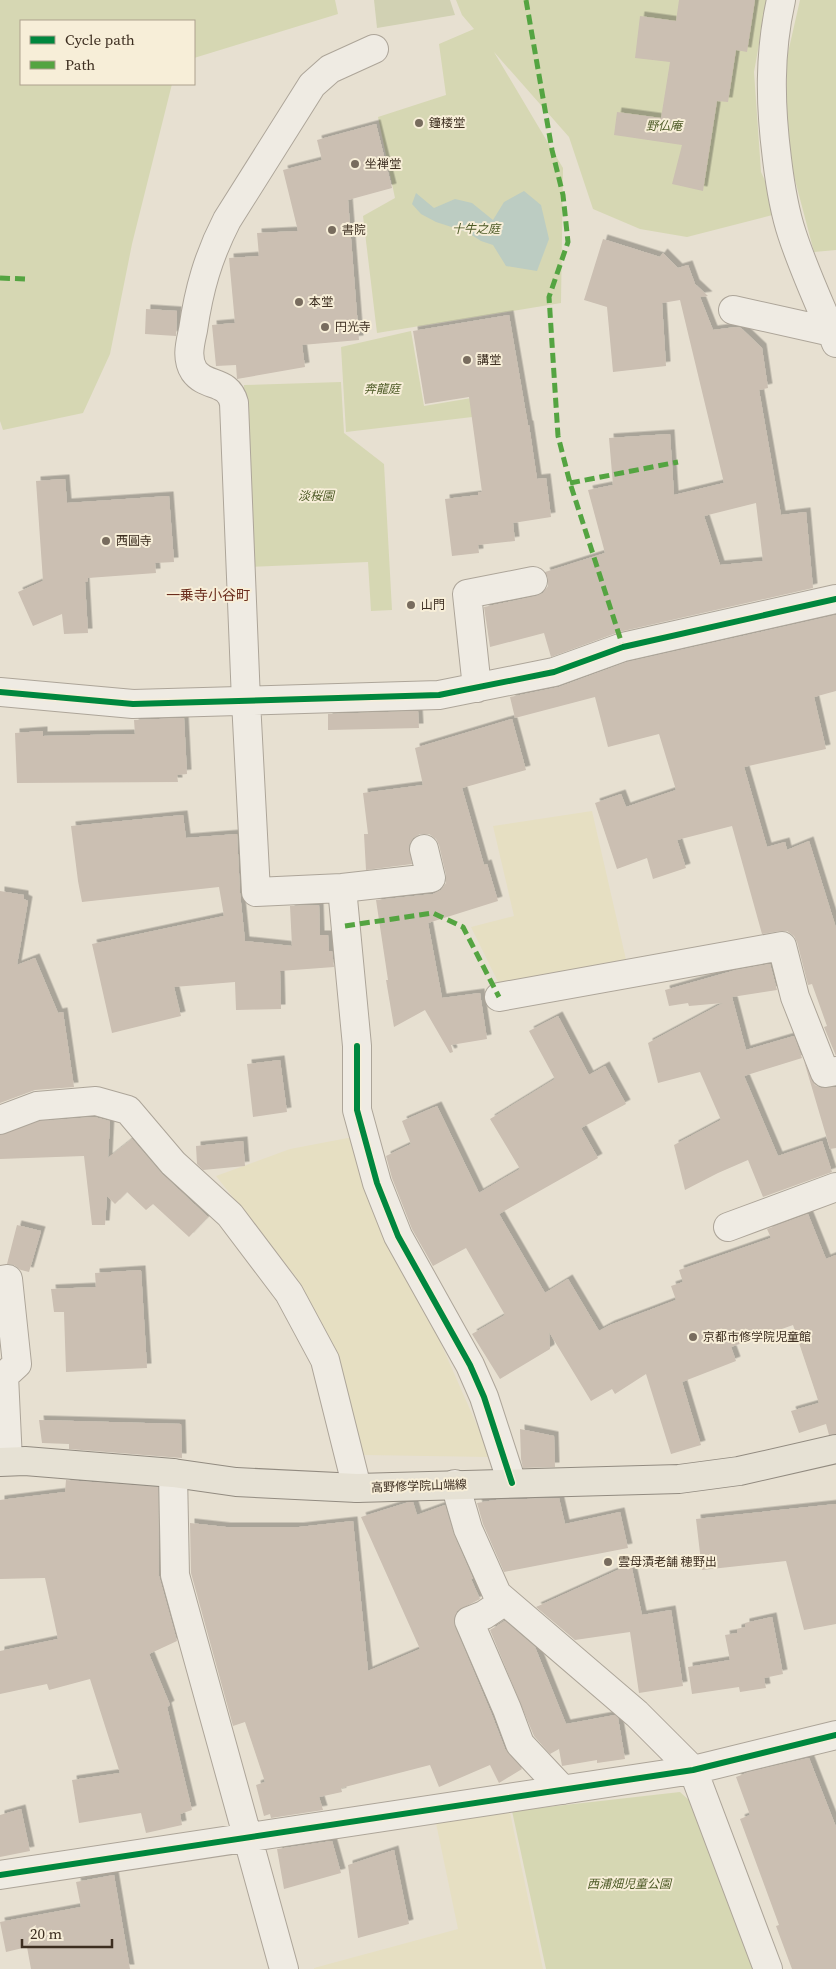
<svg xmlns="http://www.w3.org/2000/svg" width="836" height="1969" viewBox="0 0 836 1969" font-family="'Source Serif 4','Noto Sans JP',serif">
	<defs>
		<filter id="shadow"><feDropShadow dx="4.5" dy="-4.5" stdDeviation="0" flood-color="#0004"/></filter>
	</defs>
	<rect width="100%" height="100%" fill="#e7e0d1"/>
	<!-- farmland -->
	<path fill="#e6dfc2" d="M592,811l35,153 -126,24 -30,-61 43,-11 -21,-90z
		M353,1137l27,91 54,100 57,129 -127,-2 -24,-78 -44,-100 -80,-101 74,-27z
		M509,1808l34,161h-229v-1l144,-39 -22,-106z"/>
	<!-- green -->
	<path fill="#d6d7b3" d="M0,0h335l3,14 -144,44v-37h-173v63h151l-40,160 -22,110 -27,59 -80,17 -3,-9z
		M456,0h311l-13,72 7,100 19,41 -93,24 -47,-8 -47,-20 -24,-72 -75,-85 69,116 -2,135 -184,30 -14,-117 32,-18 -17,-81 68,-22 -7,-51 35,-15 -12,-14z
		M800,0h36v250l-22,2 -28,-106 1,-89z
		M411,331l13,75 89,-15 2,21 -169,20 -5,-85z
		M341,382l3,51 40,31 8,146 -21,1 -3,-49 -118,5 -6,-182z
		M680,1792l11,10 66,167h-211l-34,-158z"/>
	<!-- cemetery -->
	<path fill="#d1d1b3" d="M374,0h76l5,15 -78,13z"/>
	<!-- water -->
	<path fill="#bcccc2" d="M524,191l17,14 8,34 -12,32 -31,-5 -13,-21 -12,-4 -14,-9 -31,-10 -15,-8 -9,-10 4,-11 18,15 21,-9 17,4 21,17 11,-18z"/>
	<!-- building -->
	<path fill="#cbbfb2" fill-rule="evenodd" filter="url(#shadow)" d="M679,0h76l-8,52 -11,-2 -8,52 -11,-1 -14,90 -31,-7 10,-39 -68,-10 3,-23 44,6 9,-56 -35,-4 5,-42 36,5z
		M376,124l16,64 -44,12 11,140 -57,5 3,22 -68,12 -1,-14 -20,1 -4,-41 23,-2 -6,-65 30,-2 -2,-23 41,-2 -15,-61 39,-10 -5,-20z
		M603,239l57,18 3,-4 15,15 10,-3 7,19 13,12 -8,1 13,33 23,-3 5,1 21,20 6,40 -9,2 22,125 25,-3 7,76 -194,44 -68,25 -7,-24 -54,14 -6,-40 52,-11 7,-3 5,-7v-8l-3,-6 60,-19 -17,-63 25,-5 -4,-47 61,-4 4,61 50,-12 -44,-183 -18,3 4,63 -53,6 -6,-65 -23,-7zM756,503l7,58 -43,4 -16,-49z
		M146,309l31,2 -1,25 -31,-2z
		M509,315l19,110h1l8,54 9,-1 5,39 -38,6 2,18 -37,4 1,8 -27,3 -7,-57 33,-4v-3h4l-13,-95 -44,7 -12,-73z
		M65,479l2,24 102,-7 5,66 -19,1 1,10 -68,5v3l-3,1 3,51 -24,1 -2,-20 -29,12 -15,-34 25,-11 -7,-100z
		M836,615v76l-22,6 12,52 -82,18 23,80 18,-5 2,8 22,-9 27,87v128l-12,-29 3,-1 -15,-42 -4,1 -11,-43 -3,-6 -7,-5h-7l-18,3 -30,-108 -55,14 9,28 -33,11 -6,-21 -30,11 -22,-66 26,-9 5,13 50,-17 -17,-56 -51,13 -13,-50 -80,21 -5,-21 49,-10 68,-25z
		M418,711l1,17 -91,2v-16z
		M184,718l3,56 -10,1 1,7 -161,1 -2,-50 28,-2v5l92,-2 -1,-14z
		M512,719l14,51 -64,18 22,77 3,-1 11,37 -70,22 14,75 38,-5 7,46 -36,6 2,7 -3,1 -25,-43 -31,17 -8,-47h2l-12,-80 57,-6 8,-4 5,-7v-8l-7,-30 -3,-6 -7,-5h-9l-7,4 -4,7 3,19 -46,6 -2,-36h4l-5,-41 60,-8 -8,-37z
		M183,815l3,23 51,-4 3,59 5,48 47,5 -2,-40 29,-1 1,30h8l1,16h3l2,16 -54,4 1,38 -45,1 -1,-28 -61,5 7,29 -69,17 -20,-89 132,-28 -5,-29 -137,15 -4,-21 -7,-55z
		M0,891l24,4v4l4,2 -11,64 18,-7 23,55 5,-1 11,75 -39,3 -35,13z
		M770,964l7,26 -45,7 14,53 48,-14 8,22 -58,18 34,80 44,-15 10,31 -69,25 -15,-37 -30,13 -33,17 -11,-45 47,-25 -21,-48 -42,11 -10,-40 75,-40 -34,3 -1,-3 -19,3 -4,-16 71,-20z
		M558,1016l31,59 16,-9 21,38 -45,24 17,30 -99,56 46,79 23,-14 31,52 11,-6 66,-25 -5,-14 12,-4 -4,-12 92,-32 -4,-9 41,-15 18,45 10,-4v179l-7,1 -3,-11 -27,9 -8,-22 28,-8 -26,-78 -62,22 5,14 -54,21 19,63 -30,9 -25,-80 -31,20 -3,-5 -21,12 -42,-69 1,17 -50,30 -28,-45 33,-19 -39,-67 -33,18 -21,-37 -20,-51 -6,-22 25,-12 -9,-23 35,-15 42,87 41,-24 -30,-50 65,-40 -26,-48z
		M280,1060l7,52 -34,5 -6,-53z
		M804,1061l11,24 6,3 15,-1v61l-6,1z
		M94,1117l16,4 -2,37 24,-19 30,35 46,43 -19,20 -36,-33 -7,6 -19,-18 -12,12 -8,-8 -2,29h-13l-8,-69 -84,3v-24l40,-14z
		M243,1141l2,25 -42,4 -6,-6 -1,-18z
		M17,1225l24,6 -12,41 -8,-2 -7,-5 -7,-1z
		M141,1270l6,98 -81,4 -2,-60h-10l-3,-23 45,-2 -1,-14z
		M39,1420l142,4 1,34 -113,-9v-5l-27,-1z
		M520,1429l34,7 1,31 -32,1 -2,-9z
		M66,1480l92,7 1,89 18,65 -28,13 21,51 -3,2 25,103 -12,4 2,11 -36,8 -5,-20 -62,10 -7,-43 48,-7 -30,-94 -41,11 -2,-6 -47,10v-43l58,-12 -13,-61 -45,1v-79l65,-8z
		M559,1498l6,26 55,-12 8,36 -124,24 -21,-48 -6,-21 18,-3z
		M409,1502h4l4,13 28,-10 9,30 19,44h-2l9,20 -23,12 -3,8 1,8 37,88 13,34 17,20 -23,14 -9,-18 -51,22 -9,-22 -89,23 1,4 -23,5 4,13 -52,8 -1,-4 -6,2 -8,-31 9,-3 -20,-60 -12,4 -42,-153 -1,-50 36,4h73l54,-6 15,150 52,-22 -59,-132z
		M836,1504v120l-32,6 -18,-69 -84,9 -6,-51z
		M631,1564l11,51 29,-5 12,76 -44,7 -9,-61 -55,8 -39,-33z
		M772,1617l11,57 -19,4 2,10 -26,4 -1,-5 -47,7 -4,-27 42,-7 -5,-25 12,-2v-4l8,-2v-4z
		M505,1621l30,26 31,77 49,-9 3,3 7,41 -28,4v-3l-35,6 -3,-17 -9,5 -16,-18 -44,-106z
		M809,1758l27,69v142h-44l-16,-43 3,-1 -39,-106 10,-4 -14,-38 13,-5z
		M21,1809l9,42 -30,6v-42z
		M332,1841l9,32 -57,16 -7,-40z
		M394,1850l15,74 -51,14 -10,-73z
		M114,1875l16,94h-99l-4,-22 -21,5 -6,-30 81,-15 -5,-25z"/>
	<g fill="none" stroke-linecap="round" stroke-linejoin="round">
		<!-- minor casing -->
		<g stroke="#ada599" stroke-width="30">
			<path id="minor" d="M781,0c-12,54 -11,104 -4,159 3,25 7,51 15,75 12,37 29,73 44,109
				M374,49l-44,20 -18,16 -85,135c-19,37 -28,69 -34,110 -3,14 -7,28 1,41 12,17 34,8 40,32l12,298 10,191 86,-4 89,-10 -7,-29
				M733,310l99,22
				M477,688l-10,-94 66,-13
				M0,692l133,12 306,-9 115,-23 69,-25 213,-48
				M342,888l15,158v64l20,73 21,53 72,129 14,32 28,86
				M499,997l283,-51 13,51 30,76 11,-2
				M0,1120l37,-14 59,-5 32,9 45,53 57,52 59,78 36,67 32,128
				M728,1227l108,-40
				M0,1280l8,-1 9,85 -13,12 4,85
				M173,1473l2,102 109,394
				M455,1484l13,45 29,65 140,120 56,56 75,199
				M505,1601l-21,14 -15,6 38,88 13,35 43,46
				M0,1875l693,-105 143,-35"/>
		</g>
		<!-- major casing -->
		<g stroke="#928b80" stroke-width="30">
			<path id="major" d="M0,1462l25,-1 148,12 63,9 121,6 322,-9 60,-8 97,-22"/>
		</g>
		<!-- minor -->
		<use href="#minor" stroke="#efebe3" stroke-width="28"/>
		<!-- major -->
		<use href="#major" stroke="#e6e1d4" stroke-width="28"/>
		<!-- quiet -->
		<path stroke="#54a441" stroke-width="5" stroke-dasharray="10 5" stroke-linecap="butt" d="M526,0l26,150 11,45 5,47 -19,55 9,139 12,47 53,164
			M0,278l26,1
			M570,483l108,-21
			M345,926l88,-13 30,14 36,70"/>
		<!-- cycleway casing -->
		<g stroke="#f7eed8" stroke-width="9">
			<path id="cycleway" d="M0,692l133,12 306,-9 115,-23 69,-25 213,-48
				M357,1046v64l20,73 21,53 72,129 14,32 28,86
				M0,1875l693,-105 143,-35"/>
		</g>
		<!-- cycleway -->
		<use href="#cycleway" stroke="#00873e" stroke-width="6"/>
	</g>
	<!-- markers -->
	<g fill="#786c5e" stroke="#f7eed8" stroke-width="2">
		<circle cx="419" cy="123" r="5"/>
		<circle cx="355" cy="164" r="5"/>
		<circle cx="332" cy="230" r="5"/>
		<circle cx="299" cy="302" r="5"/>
		<circle cx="325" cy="327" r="5"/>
		<circle cx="467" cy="360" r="5"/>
		<circle cx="106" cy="541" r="5"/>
		<circle cx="411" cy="605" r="5"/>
		<circle cx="693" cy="1337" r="5"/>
		<circle cx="608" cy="1562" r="5"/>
	</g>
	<g text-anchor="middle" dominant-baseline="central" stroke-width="4" stroke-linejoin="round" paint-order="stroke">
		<!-- poi labels -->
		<g font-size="12" fill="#3d2e20" stroke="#f7eed8" text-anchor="start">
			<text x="429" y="123">鐘楼堂</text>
			<text x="365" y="164">坐禅堂</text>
			<text x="342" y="230">書院</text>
			<text x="309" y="302">本堂</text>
			<text x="335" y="327">円光寺</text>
			<text x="477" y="360">講堂</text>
			<text x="116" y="541">西圓寺</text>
			<text x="421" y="605">山門</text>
			<text x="703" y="1337">京都市修学院児童館</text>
			<text x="618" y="1562">雲母漬老舗 穂野出</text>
		</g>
		<!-- park labels -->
		<g font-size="12" font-style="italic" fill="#4d5a26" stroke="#f7eed8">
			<text x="664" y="126">野仏庵</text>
			<text x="476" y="229">十牛之庭</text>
			<text x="382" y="389">奔龍庭</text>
			<text x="316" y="496">淡桜園</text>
			<text x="629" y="1884">西浦畑児童公園</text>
		</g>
		<!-- street labels -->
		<g font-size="12" fill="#3d2e20" stroke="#f7eed8">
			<text transform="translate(419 1486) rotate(-2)">高野修学院山端線</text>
		</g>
		<!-- neighbourhood labels -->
		<g font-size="14" fill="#6b2e1e" stroke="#f7eed8">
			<text x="208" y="595">一乗寺小谷町</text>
		</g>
	</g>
	<!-- legend -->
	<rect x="20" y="20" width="175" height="65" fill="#f7eed8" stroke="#ada18e"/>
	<rect x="30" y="36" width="25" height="8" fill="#00873e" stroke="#ada18e"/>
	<text x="65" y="45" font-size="15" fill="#3d2e20">Cycle path</text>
	<rect x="30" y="61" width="25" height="8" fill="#54a441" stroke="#ada18e"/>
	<text x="65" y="70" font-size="15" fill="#3d2e20">Path</text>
	<!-- scale -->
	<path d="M22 1939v8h90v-8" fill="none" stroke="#3d2e20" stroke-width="2.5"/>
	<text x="30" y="1939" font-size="15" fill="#3d2e20" stroke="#f7eed8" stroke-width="4" paint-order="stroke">20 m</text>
</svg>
